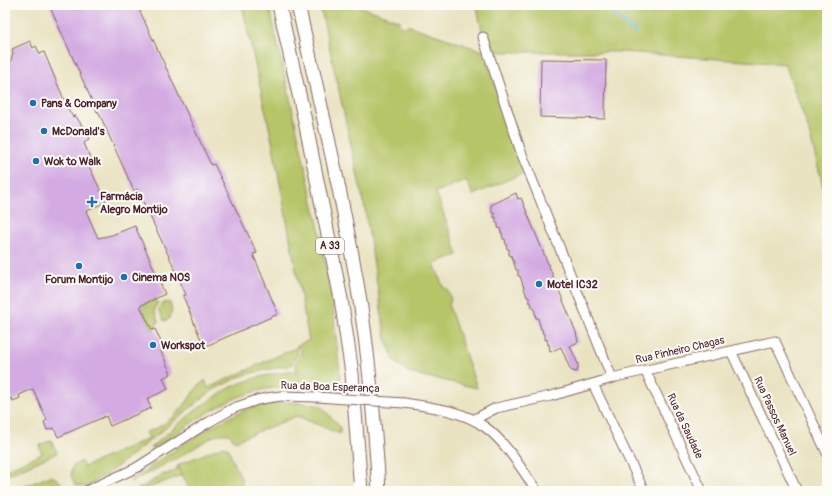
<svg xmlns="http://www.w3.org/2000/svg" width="832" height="496" viewBox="0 0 832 496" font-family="Pangolin,sans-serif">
	<rect width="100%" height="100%" fill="#fdfcf7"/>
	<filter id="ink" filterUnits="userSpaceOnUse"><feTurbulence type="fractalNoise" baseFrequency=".025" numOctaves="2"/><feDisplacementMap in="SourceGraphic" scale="8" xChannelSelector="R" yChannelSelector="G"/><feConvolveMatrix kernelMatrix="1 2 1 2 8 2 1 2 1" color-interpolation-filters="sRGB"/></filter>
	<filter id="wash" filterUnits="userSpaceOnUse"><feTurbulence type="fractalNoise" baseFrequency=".012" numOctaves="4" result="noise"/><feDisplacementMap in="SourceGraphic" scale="16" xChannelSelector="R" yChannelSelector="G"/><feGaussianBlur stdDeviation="0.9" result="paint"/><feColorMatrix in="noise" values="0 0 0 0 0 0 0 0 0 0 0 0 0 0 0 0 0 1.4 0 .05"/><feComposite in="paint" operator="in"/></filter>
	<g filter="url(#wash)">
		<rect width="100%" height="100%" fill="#eae3c2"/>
		<!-- green -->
		<path fill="#b6c568" stroke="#80724a" d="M242,5h27l49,219 14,76 10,92c-22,-2 -45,-5 -67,-4 -45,4 -82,35 -119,59l-6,1c24,-20 54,-47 82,-61 20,-10 43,-14 65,-16l-2,-8c4,-5 8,-10 4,-16l-3,-1 13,-6 -37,-199z
			M320,5h36l44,16 -2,3 7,4 2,-3 76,26 43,121 -53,23 -7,-15 -30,12 22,63 -24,8 9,24 4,2 4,10 -2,7 28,82 -67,-15 -15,-11 -9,-22 -21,-131z
			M470,5h357v197l-19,-74 -23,-64 -162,-12h-135l-5,-15 -6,-30z
			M155,298l3,5 -4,6 4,12 -3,8 -3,1 -12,-24z
			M166,302l4,1 2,8 -3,8 -5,2 -6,-12 2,-3z
			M295,348h2l1,6 -7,11 -40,8 -12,4 -26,13 -104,83 -16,9 1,1 -9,4 -9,-2c-5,-6 -6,-12 -3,-19l8,-5 3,6 65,-29 -3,-6c15,-4 31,-16 40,-29 6,-8 10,-16 18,-22l1,-1 3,8z
			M290,402l21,2 10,2 19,21v7l-43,-18 -62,25 -6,-7h-9l-6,2 -35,21 -48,25 -1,-1c36,-24 81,-59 121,-73 13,-4 26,-5 39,-6z
			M51,440l6,13 -52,23v-6l37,-16 -3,-8z
			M223,446l6,3c1,4 2,9 4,12 4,11 12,18 9,30h-52l-12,-26z
			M177,466l5,9 -42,16h-5l29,-17h3l9,-4z
			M50,476c8,2 13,7 13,15h-49z"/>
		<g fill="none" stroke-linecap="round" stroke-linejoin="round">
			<!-- stream -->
			<path stroke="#76bbed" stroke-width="2.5" d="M603,5l34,29"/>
		</g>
		<g id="blocks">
			<!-- building -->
			<path fill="#d3abe2" d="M49,5h88l74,160 3,-1 43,89 -4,1 25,60 -74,33 -21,-51 3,-1 -12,-28 -37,-78 -3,2 -36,-80 -1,1z
				M30,41l3,7 3,-2 4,8 4,-2 24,57 5,8 2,-2 15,23 -6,5 8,19 -4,2 18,38 -20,9 12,27 14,-3 23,-9 30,68 -25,12 12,24 3,-1 8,17 -4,1 12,27 -8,4 5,11 -21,10 4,9 -41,18 -4,-10 -48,21 -4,-9 -7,2 -3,-8 3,-2 -14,-31 -14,6 1,3 -7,3 -1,-3 -7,3v-330l3,1 5,-19 -1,-4z
				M541,59l65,1 -1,59 -65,-2z
				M516,193l2,6 3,-1 55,134 2,10 -8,4 8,18v5l-1,3 -5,-1 -2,-2 -9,-22 -11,5 -1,-8 -1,1 -1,-6 -2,1v-6h-2l-1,-5h-1l-3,-11h-2l-2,-11h-2l-1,-5h-2v-5h-2l-7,-21h-2v-6h-2l-3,-10h-1l-1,-5h-2v-6h-2l-2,-10h-2l-1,-6h-1l-1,-5h-2v-5h-2v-6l-2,1v-5h-2l-1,-8z"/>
		</g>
	</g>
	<g filter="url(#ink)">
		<use href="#blocks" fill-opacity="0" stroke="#826460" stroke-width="1"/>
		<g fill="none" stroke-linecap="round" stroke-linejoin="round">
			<!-- minor casing -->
			<g stroke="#826460" stroke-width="11">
				<path id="minor" d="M483,37l38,115 91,226
					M731,351l66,140
					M645,370l57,121
					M593,384l51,107
					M404,403c27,4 58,7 81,24 21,15 37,43 52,64
					M473,420l23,-12 55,-12 65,-19 159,-36 52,112
					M86,491l50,-23 73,-46 25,-14 23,-8 10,-2 14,-2 36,1"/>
			</g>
			<!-- highway casing -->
			<g stroke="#826460" stroke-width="15">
				<path id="highway" d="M279,5l26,116 36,178 11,74 9,118
					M298,5c22,98 46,197 62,296 10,63 15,126 19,190"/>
			</g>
			<!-- minor -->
			<use href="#minor" stroke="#fff" stroke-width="9"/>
			<!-- highway -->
			<use href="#highway" stroke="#fff" stroke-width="13"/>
			<!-- minor-bridge casing -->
			<g stroke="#826460" stroke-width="11" stroke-linecap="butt">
				<path id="minor-bridge" d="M317,397l87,6"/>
			</g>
			<!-- minor-bridge -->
			<use href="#minor-bridge" stroke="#fff" stroke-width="9"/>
		</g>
	</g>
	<!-- markers -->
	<g fill="#1f6fb2" stroke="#fdfcf7" stroke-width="1.5">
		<circle cx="33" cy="103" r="4"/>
		<circle cx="44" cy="131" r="4"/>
		<circle cx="36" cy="161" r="4"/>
		<path d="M90 196h4v4h4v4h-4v4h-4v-4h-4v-4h4z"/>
		<circle cx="79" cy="266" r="4"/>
		<circle cx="124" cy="277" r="4"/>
		<circle cx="539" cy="284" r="4"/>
		<circle cx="153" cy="345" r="4"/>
	</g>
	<g text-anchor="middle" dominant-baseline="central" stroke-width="4" stroke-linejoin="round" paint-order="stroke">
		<!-- shield labels -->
		<rect fill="#fdfcf7" stroke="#806168" stroke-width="1" x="316" y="238" width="28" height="16" rx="3"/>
		<g font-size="10" font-weight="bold" fill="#4a1f2b">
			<text x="330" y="246">A 33</text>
		</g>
		<!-- poi labels -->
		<g font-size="11" font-weight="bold" fill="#4a1f2b" stroke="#fdfcf7" text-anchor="start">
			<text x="41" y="103">Pans &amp; Company</text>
			<text x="52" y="131">McDonald's</text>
			<text x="44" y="161">Wok to Walk</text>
			<text x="100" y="196">Farmácia<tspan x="100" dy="13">Alegro Montijo</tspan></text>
			<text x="132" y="277">Cinema NOS</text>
			<text x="79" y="279" text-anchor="middle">Forum Montijo</text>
			<text x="547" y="284">Motel IC32</text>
			<text x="161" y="345">Workspot</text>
		</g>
		<!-- street labels -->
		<g font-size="11" fill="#4a1f2b" stroke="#fdfcf7">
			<text transform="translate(680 350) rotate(-13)">Rua Pinheiro Chagas</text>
			<text transform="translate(330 387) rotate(2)">Rua da Boa Esperança</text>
			<text transform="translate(775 416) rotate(65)">Rua Passos Manuel</text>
			<text transform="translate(685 426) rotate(65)">Rua da Saudade</text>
		</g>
	</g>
	<!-- margin -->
	<rect width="832" height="496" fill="none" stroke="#fdfcf7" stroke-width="20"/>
</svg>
